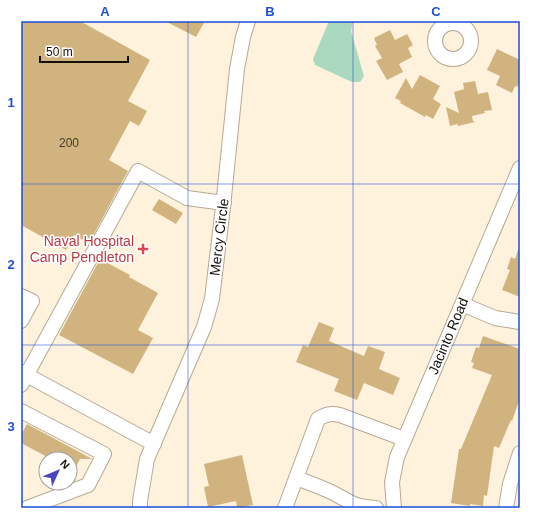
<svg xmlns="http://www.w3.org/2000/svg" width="541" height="529" viewBox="0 0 541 529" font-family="Arial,sans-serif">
	<rect width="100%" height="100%" fill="#fef2dc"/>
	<!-- green -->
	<path fill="#aad9bf" d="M329,21h24l-2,10 13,45 -4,6h-8l-37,-17 -2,-6z"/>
	<!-- building -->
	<path fill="#d1b37f" d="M21,21h59l70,39 -22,41 19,10 -8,15 -9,-5 -21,39 19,11 -39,72 -15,-8 -8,15 -45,-25z
		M165,21h40l-9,16z
		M390,30l5,10 12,-6 6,11 -5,3 4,9 -13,7 4,8 -16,8 -11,-19 6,-3 -7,-12 2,-1 -3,-7z
		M497,49l23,11v21l-3,6 -2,-1 -3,7 -16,-8 4,-9 -13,-6z
		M420,75l20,11 -7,13 8,5 -8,15 -7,-4 -1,2 -25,-14 1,-2 -6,-3 11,-20 6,11z
		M475,81l3,13 10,-2 4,18 -8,1 1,2 -13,3 1,5 2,1 -17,4 -1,-2 -7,2 -4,-19 13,6 -5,-21 10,-3 -1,-6z
		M159,199l24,14 -7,11 -24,-14z
		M519,247h1v50l-18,-7 8,-20 -3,-1 4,-12 4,2z
		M100,259l30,16 -1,2 29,16 -20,37 15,8 -20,36 -74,-39z
		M319,322l15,6 -5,13 35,15 4,-10 17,6 -6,17 21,9 -7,17 -29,-12 -7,17 -23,-9 5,-12 -43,-17 7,-17 5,2z
		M483,336l37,13v49l-8,23 -1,-1 -12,28 -5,-2 -7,50 -3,-1 -1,11 -13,-2v2l-19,-3 8,-54h2l31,-74 -20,-7 2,-5 -3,-1 5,-15 3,1z
		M27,424l56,30 9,5h-12l-10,19v-19h-19l-30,-16v-8z
		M242,455l11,50 -16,3 -1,-7 -28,6 -4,-20 5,-1 -5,-22z"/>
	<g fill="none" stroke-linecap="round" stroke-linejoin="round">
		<!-- minor casing -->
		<g stroke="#b5a995" stroke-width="16">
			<path id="minor" d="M435 41a18 18 0 1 1 36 0a18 18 0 1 1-36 0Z
				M21,296l11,5 -11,20
				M462,304l33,14 25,4
				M21,372l133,72
				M21,385l117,-214 49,27 37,5
				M21,411l83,43 -16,31 -61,23
				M296,478c11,4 22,8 33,13 20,9 22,16 47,17
				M140,508v-7l7,-42 57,-132 8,-28 11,-92 14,-138 6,-32 5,-16
				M285,508l33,-89c8,-5 13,-6 22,-4l64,24
				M394,508l-2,-26 5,-25 123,-289
				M506,508l4,-24 10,-31"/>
		</g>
		<!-- minor -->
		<use href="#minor" stroke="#fff" stroke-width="14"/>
	</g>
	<!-- grid -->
	<path fill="none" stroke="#1d4ed8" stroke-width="1" stroke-opacity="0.55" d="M188,21v487M353,21v487M21,184h499M21,345h499"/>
	<!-- markers -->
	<path fill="#e0444e" stroke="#fff" stroke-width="1.5" d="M141 243h4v4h4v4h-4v4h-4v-4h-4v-4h4z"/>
	<g text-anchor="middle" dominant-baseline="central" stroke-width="3" stroke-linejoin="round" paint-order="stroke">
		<!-- number labels -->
		<g font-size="12" fill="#433926">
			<text x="69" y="143">200</text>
		</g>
		<!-- street labels -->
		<g font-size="14" fill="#141009" stroke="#fff">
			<text transform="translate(219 237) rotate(-83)">Mercy Circle</text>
			<text transform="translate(448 336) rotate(-67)">Jacinto Road</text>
		</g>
		<!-- health labels -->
		<g font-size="14" fill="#be3a42" stroke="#fff" text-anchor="end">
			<text x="134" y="241">Naval Hospital<tspan x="134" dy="16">Camp Pendleton</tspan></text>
		</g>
	</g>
	<!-- border -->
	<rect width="541" height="529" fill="none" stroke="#ffffff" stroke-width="44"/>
	<!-- north arrow -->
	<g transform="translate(58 471) rotate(46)"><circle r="19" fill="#ffffff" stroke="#a19f9d"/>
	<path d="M0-3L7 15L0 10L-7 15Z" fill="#4947bd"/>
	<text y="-6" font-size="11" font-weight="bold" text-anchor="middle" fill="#141009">N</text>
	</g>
	<!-- scale -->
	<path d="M40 56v6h88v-6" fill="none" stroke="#141009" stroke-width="2"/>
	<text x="46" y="56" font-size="12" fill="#141009" stroke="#ffffff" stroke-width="3" paint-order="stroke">50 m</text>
	<rect x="22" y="22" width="497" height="485" fill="none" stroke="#1d4ed8" stroke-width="1.5"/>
	<g font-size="13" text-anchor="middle" font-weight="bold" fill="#1d4ed8">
		<text x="105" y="16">A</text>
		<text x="270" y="16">B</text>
		<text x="436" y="16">C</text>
		<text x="11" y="107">1</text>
		<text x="11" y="269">2</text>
		<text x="11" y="431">3</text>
	</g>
</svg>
